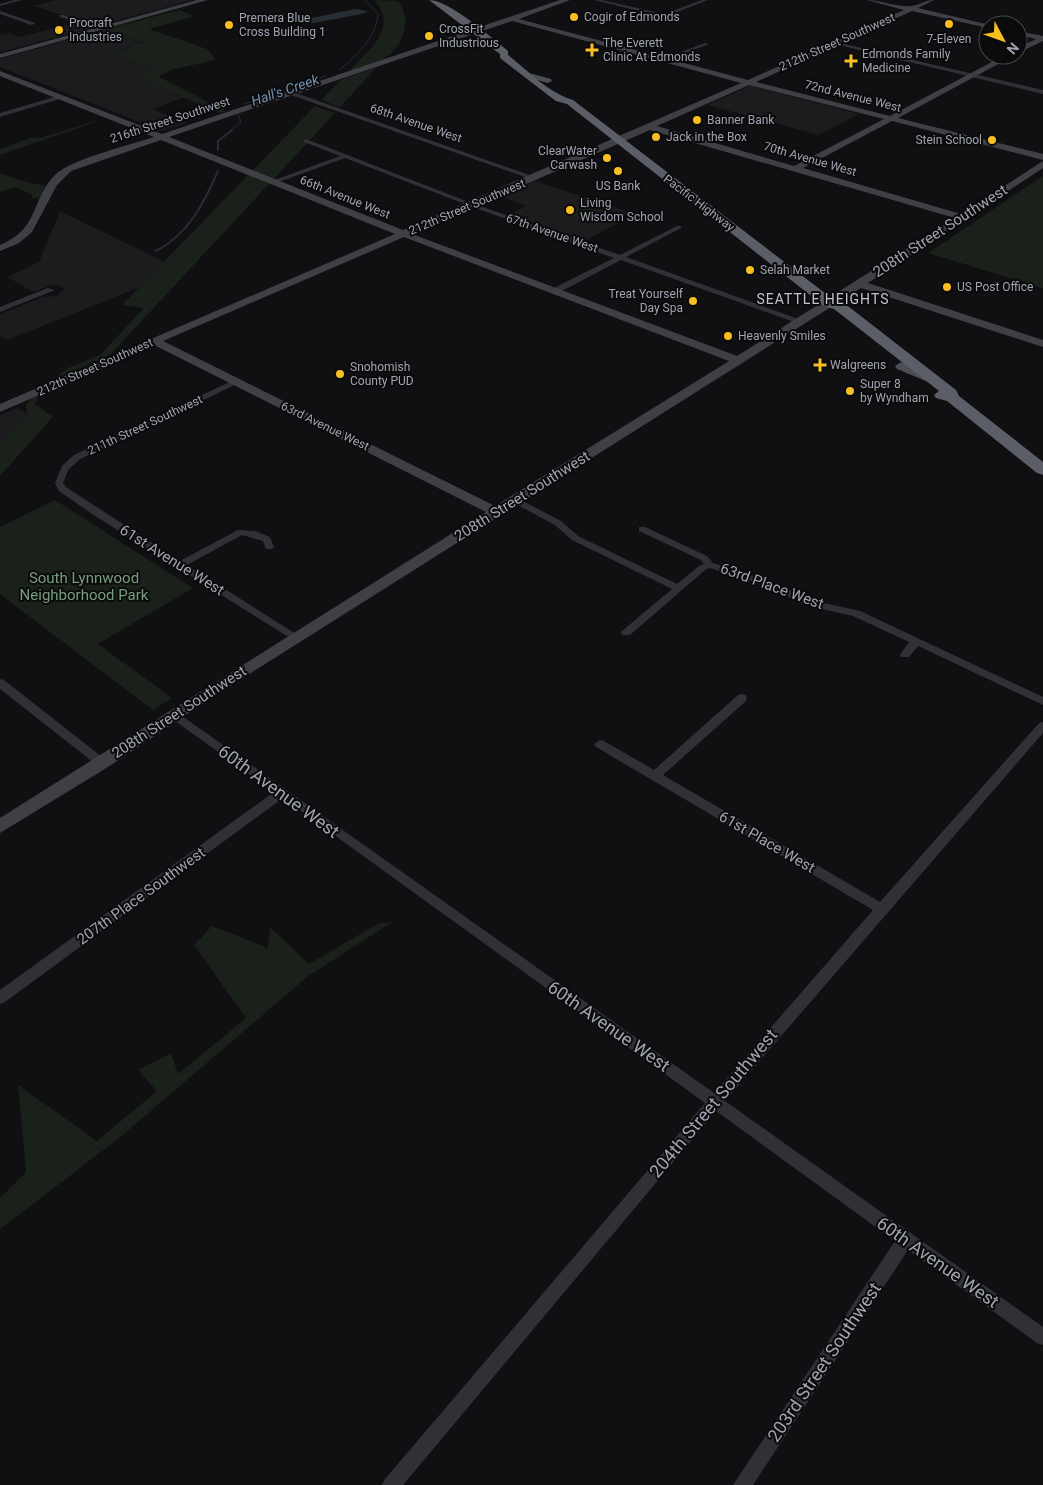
<svg xmlns="http://www.w3.org/2000/svg" width="1043" height="1485" viewBox="0 0 1043 1485" font-family="Roboto,sans-serif">
	<rect width="100%" height="100%" fill="#100f11"/>
	<!-- built -->
	<path fill="#1c1b1e" d="M56,0h137l-96,26 -63,-20z
		M77,22l15,6 -92,24v-17l9,-2 11,4z
		M104,30l40,14 -30,8 43,18 -21,7 49,20 -33,12 36,14 -26,8 -162,-64v-8z
		M749,86h4l106,28 -40,21 -112,-30z
		M535,181l100,33 -52,28 -73,-28 16,-8 -26,-10z
		M60,211l107,52 -22,22 -138,55 -7,-5v-21l43,-17 13,-1 8,-6 -3,-4 -10,-1 -17,7 -27,-15 32,-15z
		M17,408l10,6 -27,29v-28z"/>
	<!-- green -->
	<path fill="#1a211b" d="M374,0l24,1c15,19 6,46 -15,58 -9,6 -23,8 -34,12 19,-20 51,-44 25,-71z
		M179,10l16,6 -46,13 58,20 9,11 -46,10 -11,7 67,34 -6,2 -85,-36 21,-7 -43,-17 30,-10 -40,-13z
		M377,67l-37,40 -19,-7 20,-20z
		M315,106l20,7 -225,242 -58,25 16,-12 32,-13 44,-47 -22,-3z
		M98,120l-3,2 -95,33v-6l33,-12 7,1z
		M0,173l22,8 24,5 -7,12h-7v-3l-16,-8 -16,5z
		M1043,176v112l-115,-35z
		M584,201l21,6 -28,13 -16,-7z
		M117,360l3,1 -81,36 -4,7 18,13 -53,59v-33l27,-29 -1,-8 5,-8z
		M55,500l138,88 -95,56 74,54 -19,12 -153,-116v-67z
		M392,922l-85,55 -189,162 -118,90v-31l26,-26 -8,-87 79,56 60,-50 -19,-21 33,-17 7,21 68,-56 -52,-73 18,-19 56,22 2,-21 39,37 70,-41z"/>
	<!-- water -->
	<path fill="#262d35" d="M355,9l13,2 -6,3 -48,9 -9,-1 2,-3z"/>
	<g fill="none" stroke-linecap="round" stroke-linejoin="round">
		<!-- stream-far1 -->
		<path stroke="#262d35" stroke-width="1" d="M339,70c19,-15 36,-31 39,-56l-13,-14
			M244,104l82,-28
			M230,131l11,-9 -3,-7"/>
		<!-- stream -->
		<path stroke="#262d35" stroke-width="2" d="M218,150v-9l14,-11
			M156,251c32,-16 48,-48 62,-80"/>
		<!-- street -->
		<path fill="#303136" fill-rule="evenodd" d="M14,0h8l-22,6v-2z
			M594,0h8l62,14 38,-14h6l-44,17z
			M0,11l35,12v1l-4,1 -31,-11z
			M60,15h4l38,13 -4,1 -38,-12z
			M836,42l207,48v4l-209,-50z
			M705,43l4,1 -42,16 -5,-1z
			M290,91l245,86 1,1 -5,1 -243,-85z
			M61,95l2,3 -63,19v-4z
			M306,139l168,65 146,51 57,-29h4v2l-55,29 178,64 -7,2 -176,-63 -63,33h-6v-4l62,-31 -144,-52 -125,-48 -69,25h-4v-2l68,-25 -36,-14v-2z
			M48,288l7,2 -55,22v-5z
			M234,380l7,2 -161,77 -12,11 -5,13 3,4 114,74 58,-31 17,1 15,6 4,10 -2,2h-6l-3,-8 -21,-6 -55,30 112,71 1,2 -1,2 -4,1 -200,-125 -36,-25 -4,-8 7,-17 12,-11z
			M515,497l46,24 17,15 99,48 22,-18 5,-2 -3,-4 -62,-29v-4h6l62,29 6,7 61,20 41,18 45,10 183,86v8l-125,-59 -9,11h-8l-1,-2 9,-13 -56,-26 -45,-10 -40,-19 -58,-19 -5,2 -75,65h-8l-1,-2 1,-2 50,-42 -100,-49 -17,-15 -43,-23v-4z
			M0,679l4,1 102,80 2,3 -2,3h-8l-98,-77z
			M742,694l4,1 1,3 -1,3 -83,74 217,127 159,-179 4,-1v11l-318,368 318,226v18l-6,-2 -129,-93 -155,235h-20l162,-244 -179,-130 -313,374h-21l3,-6 320,-376 -422,-305 -278,204 -5,2v-14l274,-198 -103,-74 -2,-3 6,-4 539,382 159,-183 -277,-163 -2,-3 6,-4 4,1 50,29 84,-75z"/>
		<!-- secondary -->
		<path fill="#3e4046" fill-rule="evenodd" d="M197,0h11l-208,58v-4z
			M560,0h10l-51,19 229,61 156,-70 -37,-10c13,0 33,8 44,6 9,-1 14,-6 23,-6l-16,8 72,17h-2v3l-76,-17 -156,71 134,34 115,-61h10l-117,63 145,36v6l-151,-39 -89,47 158,46 82,-53v7l-175,115 175,57v7l-182,-59 -642,405 -111,74 -108,66v-15l486,-306 -332,-167 -154,67v-8l395,-170 -234,-94 -90,31 -14,14 -25,47 -13,11 -19,8v-6c41,-17 30,-46 56,-71 16,-15 74,-29 98,-37l-154,-61v-5l162,63zM512,21l229,62 -338,147 -234,-93zM749,85l135,34 -90,47 -137,-40zM650,130l305,88 -218,138 -325,-122zM404,237l325,124 -234,145 -332,-165z
			M1018,31l25,5v5l-25,12v-5l18,-9 -18,-4z"/>
		<!-- primary -->
		<path fill="#4c4e55" fill-rule="evenodd" d="M529,73l22,6 1,2 -4,2 -22,-6v-4z
			M901,362l35,14 2,3 -6,4 -4,-1 -31,-13 -2,-3z"/>
		<!-- highway -->
		<path fill="#5c5e67" fill-rule="evenodd" d="M429,0c20,0 62,37 79,51v4c20,16 41,38 65,45l261,200 10,3 112,87 3,6 84,66v13l-6,-2 -90,-72 -11,-3 -2,-3 5,-4 -105,-82 -10,-3 -257,-202 -11,-3 -8,-6 -48,-37v-4z"/>
	</g>
	<!-- markers -->
	<g fill="#f7bf22" stroke="#0b0b0c" stroke-width="2">
		<circle cx="574" cy="17" r="5"/>
		<circle cx="949" cy="24" r="5"/>
		<circle cx="229" cy="25" r="5"/>
		<circle cx="59" cy="30" r="5"/>
		<circle cx="429" cy="36" r="5"/>
		<path d="M589.5 42.5h5v5h5v5h-5v5h-5v-5h-5v-5h5z"/>
		<path d="M848.5 53.5h5v5h5v5h-5v5h-5v-5h-5v-5h5z"/>
		<circle cx="697" cy="120" r="5"/>
		<circle cx="656" cy="137" r="5"/>
		<circle cx="992" cy="140" r="5"/>
		<circle cx="607" cy="158" r="5"/>
		<circle cx="618" cy="171" r="5"/>
		<circle cx="570" cy="210" r="5"/>
		<circle cx="750" cy="270" r="5"/>
		<circle cx="947" cy="287" r="5"/>
		<circle cx="693" cy="301" r="5"/>
		<circle cx="728" cy="336" r="5"/>
		<path d="M817.5 357.5h5v5h5v5h-5v5h-5v-5h-5v-5h5z"/>
		<circle cx="340" cy="374" r="5"/>
		<circle cx="850" cy="391" r="5"/>
	</g>
	<g text-anchor="middle" dominant-baseline="central" stroke-width="4" stroke-linejoin="round" paint-order="stroke">
		<!-- far-poi labels -->
		<g font-size="12" fill="#a0a4b2" stroke="#0b0b0c" text-anchor="start">
			<text x="584" y="17">Cogir of Edmonds</text>
			<text x="239" y="18">Premera Blue<tspan x="239" dy="14">Cross Building 1</tspan></text>
			<text x="69" y="23">Procraft<tspan x="69" dy="14">Industries</tspan></text>
			<text x="439" y="29">CrossFit<tspan x="439" dy="14">Industrious</tspan></text>
			<text x="949" y="39" text-anchor="middle">7-Eleven</text>
			<text x="603" y="43">The Everett<tspan x="603" dy="14">Clinic At Edmonds</tspan></text>
			<text x="862" y="54">Edmonds Family<tspan x="862" dy="14">Medicine</tspan></text>
			<text x="707" y="120">Banner Bank</text>
			<text x="666" y="137">Jack in the Box</text>
			<text x="982" y="140" text-anchor="end">Stein School</text>
			<text x="597" y="151" text-anchor="end">ClearWater<tspan x="597" dy="14">Carwash</tspan></text>
			<text x="618" y="186" text-anchor="middle">US Bank</text>
			<text x="580" y="203">Living<tspan x="580" dy="14">Wisdom School</tspan></text>
			<text x="760" y="270">Selah Market</text>
			<text x="957" y="287">US Post Office</text>
			<text x="683" y="294" text-anchor="end">Treat Yourself<tspan x="683" dy="14">Day Spa</tspan></text>
			<text x="738" y="336">Heavenly Smiles</text>
			<text x="830" y="365">Walgreens</text>
			<text x="350" y="367">Snohomish<tspan x="350" dy="14">County PUD</tspan></text>
			<text x="860" y="384">Super 8<tspan x="860" dy="14">by Wyndham</tspan></text>
		</g>
		<!-- far-street labels -->
		<g font-size="12" fill="#a0a4b2" stroke="#0b0b0c">
			<text transform="translate(837 42) rotate(-24)">212th Street Southwest</text>
			<text transform="translate(853 96) rotate(14)">72nd Avenue West</text>
			<text transform="translate(170 120) rotate(-18)">216th Street Southwest</text>
			<text transform="translate(416 123) rotate(19)">68th Avenue West</text>
			<text transform="translate(810 159) rotate(16)">70th Avenue West</text>
			<text transform="translate(345 197) rotate(22)">66th Avenue West</text>
			<text transform="translate(699 203) rotate(37)">Pacific Highway</text>
			<text transform="translate(467 207) rotate(-23)">212th Street Southwest</text>
			<text transform="translate(552 233) rotate(19)">67th Avenue West</text>
			<text transform="translate(95 367) rotate(-24)">212th Street Southwest</text>
			<text transform="translate(145 425) rotate(-25)">211th Street Southwest</text>
			<text transform="translate(325 426) rotate(26)">63rd Avenue West</text>
		</g>
		<!-- far-water labels -->
		<g font-size="14" font-style="italic" fill="#7590af" stroke="#0b0b0c">
			<text transform="translate(285 90) rotate(-19)">Hall's Creek</text>
		</g>
		<!-- far-neighbourhood labels -->
		<g font-size="14" letter-spacing="1" fill="#c1c4ce" stroke="#0b0b0c">
			<text x="823" y="299">SEATTLE HEIGHTS</text>
		</g>
		<!-- street labels -->
		<g font-size="15" fill="#a0a4b2" stroke="#0b0b0c">
			<text transform="translate(940 231) rotate(-33)">208th Street Southwest</text>
			<text transform="translate(522 496) rotate(-32)">208th Street Southwest</text>
			<text transform="translate(172 560) rotate(32)">61st Avenue West</text>
			<text transform="translate(772 586) rotate(20)">63rd Place West</text>
			<text transform="translate(179 712) rotate(-33)">208th Street Southwest</text>
			<text transform="translate(767 842) rotate(30)">61st Place West</text>
			<text transform="translate(141 896) rotate(-36)">207th Place Southwest</text>
		</g>
		<!-- park labels -->
		<g font-size="15" fill="#769e7c" stroke="#0b0b0c">
			<text x="84" y="578">South Lynnwood<tspan x="84" dy="17">Neighborhood Park</tspan></text>
		</g>
		<!-- near-street labels -->
		<g font-size="18" fill="#a0a4b2" stroke="#0b0b0c">
			<text transform="translate(279 791) rotate(36)">60th Avenue West</text>
			<text transform="translate(609 1026) rotate(35)">60th Avenue West</text>
			<text transform="translate(713 1103) rotate(-50)">204th Street Southwest</text>
			<text transform="translate(938 1262) rotate(35)">60th Avenue West</text>
			<text transform="translate(824 1362) rotate(-56)">203rd Street Southwest</text>
		</g>
	</g>
	<!-- north arrow -->
	<g transform="translate(1003 40) rotate(131)"><circle r="24" fill="#0b0b0c" stroke="#47484e"/>
	<path d="M0-4L9 19L0 12L-9 19Z" fill="#f7bf22"/>
	<text y="-8" font-size="14" font-weight="bold" text-anchor="middle" fill="#a0a4b2">N</text>
	</g>
</svg>
